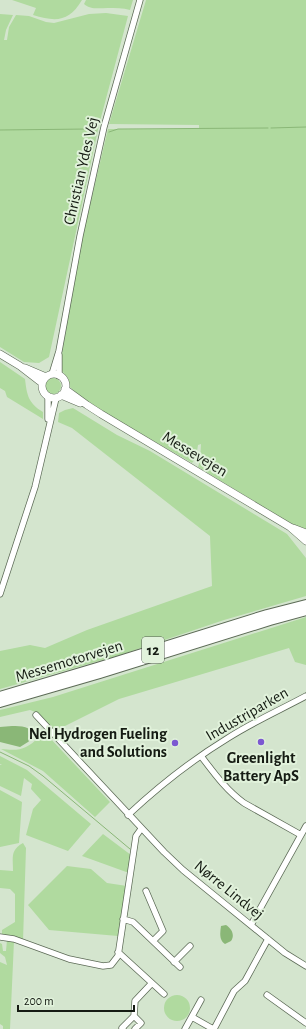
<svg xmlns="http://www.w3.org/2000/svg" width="306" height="1029" viewBox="0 0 306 1029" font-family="'Alegreya Sans',sans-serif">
	<rect width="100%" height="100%" fill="#d4e5ce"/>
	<!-- green -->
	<path fill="#b0da9f" d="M12,0h70c-13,22 -26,22 -49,15l3,-7z
		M86,0h47l-3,10c-7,-2 -15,-2 -22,-2 -9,0 -17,2 -24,-4z
		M146,0h160v530l-16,-7 -92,-56 2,-6 1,-17 -3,1 -2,13 -4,5 -106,-61 -16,-15 -2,-9 -6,-7v-17l18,-107 28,-118h91v-4l-90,-1z
		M106,13l22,3 -29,109 -50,232 -10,6 -15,-1 -24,-15v-333l13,1 -7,15 -2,10h3l2,-13 7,-12 13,1 17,6 8,1 35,-9z
		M0,362l25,17c2,16 3,24 18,33v7l-36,-22 -2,-6 -5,-3z
		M45 386a8 8 0 1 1 16 0a8 8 0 1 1-16 0Z
		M73,408l44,27 33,16 137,83 19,24v38l-82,24 -104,35 -120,34v-38l30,-6 15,3 42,-18 125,-44 -2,-50 -138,-108 -14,-6 1,-9 6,-3z
		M306,617v48l-11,-3 -6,-14 -170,51 -64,32 -17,-18 -8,-3 -30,7v-7l53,-13z
		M39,737h10l61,65 -15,15 -52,-46 -42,-22c18,2 25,1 38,-12z
		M0,756l27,14 64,54 -23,27 -42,-16 7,-26 8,-9 -10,-11 1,-5 -8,-6 -3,18 -21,-10v-21h2l-2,-1z
		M0,790l22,12 -3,41 -19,4z
		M103,834l28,21 -2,18 -47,-17z
		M23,843l3,5 -3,93 -21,-5v-6l13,-8v-28l-5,-5 -10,-1v-18l13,1c0,-13 -3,-21 10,-28z
		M67,866l24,3 16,14 20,3 -9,50 -69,-6 -21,-25z
		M7,940l7,1 -4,88h-7v-3l-3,-2v-62l7,3 -2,-8 -5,-4v-10l2,1 1,7h3z
		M164 1008a13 13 0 1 1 26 0a13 13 0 1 1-26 0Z"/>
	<!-- water -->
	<path fill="#8ab777" d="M12,726c9,0 19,0 23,10l-7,6 -8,5 -20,-5v-15z
		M226,925c6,4 9,10 5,16l-6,3c-6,-4 -5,-11 -4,-18z"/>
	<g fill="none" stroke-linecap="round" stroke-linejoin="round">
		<!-- stream -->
		<path stroke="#8ab777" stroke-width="1" d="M271,128l35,-1
			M0,130l88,-1 8,2
			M109,132l9,-3 150,-1
			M0,752l29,14 14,10 87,73"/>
		<!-- minor casing -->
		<g stroke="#5d6b57" stroke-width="7">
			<path id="minor" d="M59,355v21
				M52,374l7,-23 21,-115 14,-64 10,-45 36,-127
				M48,419v-23
				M0,594l35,-107 21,-89
				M36,715l128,137 19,18 102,83 21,13
				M201,756c13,17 25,34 43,47l57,32
				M128,815c31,-29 64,-55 100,-77 25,-16 52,-28 78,-42
				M146,891l17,40 -10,10
				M123,919l10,3 47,45
				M251,925l55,-99
				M0,937l14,2 55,20 34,7 8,-1 7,-9 18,-120 5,-7
				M118,952l46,42
				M174,962l16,-16
				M267,995l39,28
				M134,1016l7,7 -6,6
				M192,1017l21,12
				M123,1029l-1,-1 12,-12 1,-15 17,-18
				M185,1029l16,-29
				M214,1029l20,-38 11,-10 23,-42"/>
		</g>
		<!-- major casing -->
		<g stroke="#5d6b57" stroke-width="8">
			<path id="major" d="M0,354l20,12 22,17
				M25,368l21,9
				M42 386a12 12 0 1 1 24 0a12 12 0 1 1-24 0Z
				M65,389l22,16 14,9 189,113 16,14
				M61,395l19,8
				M293,528l13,5"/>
		</g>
		<!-- highway casing -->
		<g stroke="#5d6b57" stroke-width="10">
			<path id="highway" d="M0,696l97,-29 170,-53 39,-10
				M0,703l100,-29 170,-53 36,-10"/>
		</g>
		<!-- minor -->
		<use href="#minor" stroke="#fff" stroke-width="5.5"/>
		<!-- major -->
		<use href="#major" stroke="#fff" stroke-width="7"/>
		<!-- highway -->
		<use href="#highway" stroke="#fff" stroke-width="8"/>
	</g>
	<!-- markers -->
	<g fill="#7c58d1" stroke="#e1f2db" stroke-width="1.5">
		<circle cx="261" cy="742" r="4"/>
		<circle cx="175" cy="743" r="4"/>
	</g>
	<g text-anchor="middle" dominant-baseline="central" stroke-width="4" stroke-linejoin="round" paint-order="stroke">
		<!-- shield labels -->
		<rect fill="#e1f2db" stroke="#525c4f" stroke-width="1" x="142" y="637" width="22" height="26" rx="3"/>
		<g font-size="15" font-weight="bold" fill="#151b13">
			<text x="153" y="650">12</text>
		</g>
		<!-- street labels -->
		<g font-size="16" fill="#151b13" stroke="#e1f2db">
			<text transform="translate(81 171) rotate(-77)">Christian Ydes Vej</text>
			<text transform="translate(195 454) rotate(31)">Messevejen</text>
			<text transform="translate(69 661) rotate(-17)">Messemotorvejen</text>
			<text transform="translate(247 714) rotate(-30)">Industriparken</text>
			<text transform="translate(229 890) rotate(39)">Nørre Lindvej</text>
		</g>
		<!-- poi labels -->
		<g font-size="16" font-weight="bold" fill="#151b13" stroke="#e1f2db" text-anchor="end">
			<text x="167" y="734">Nel Hydrogen Fueling<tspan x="167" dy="18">and Solutions</tspan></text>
			<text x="261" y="758" text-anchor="middle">Greenlight<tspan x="261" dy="18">Battery ApS</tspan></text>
		</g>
	</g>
	<!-- scale -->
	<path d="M18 1005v6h116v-6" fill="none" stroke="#151b13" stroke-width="2"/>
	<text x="24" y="1005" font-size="12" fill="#151b13" stroke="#e1f2db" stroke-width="3" paint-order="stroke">200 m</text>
</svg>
